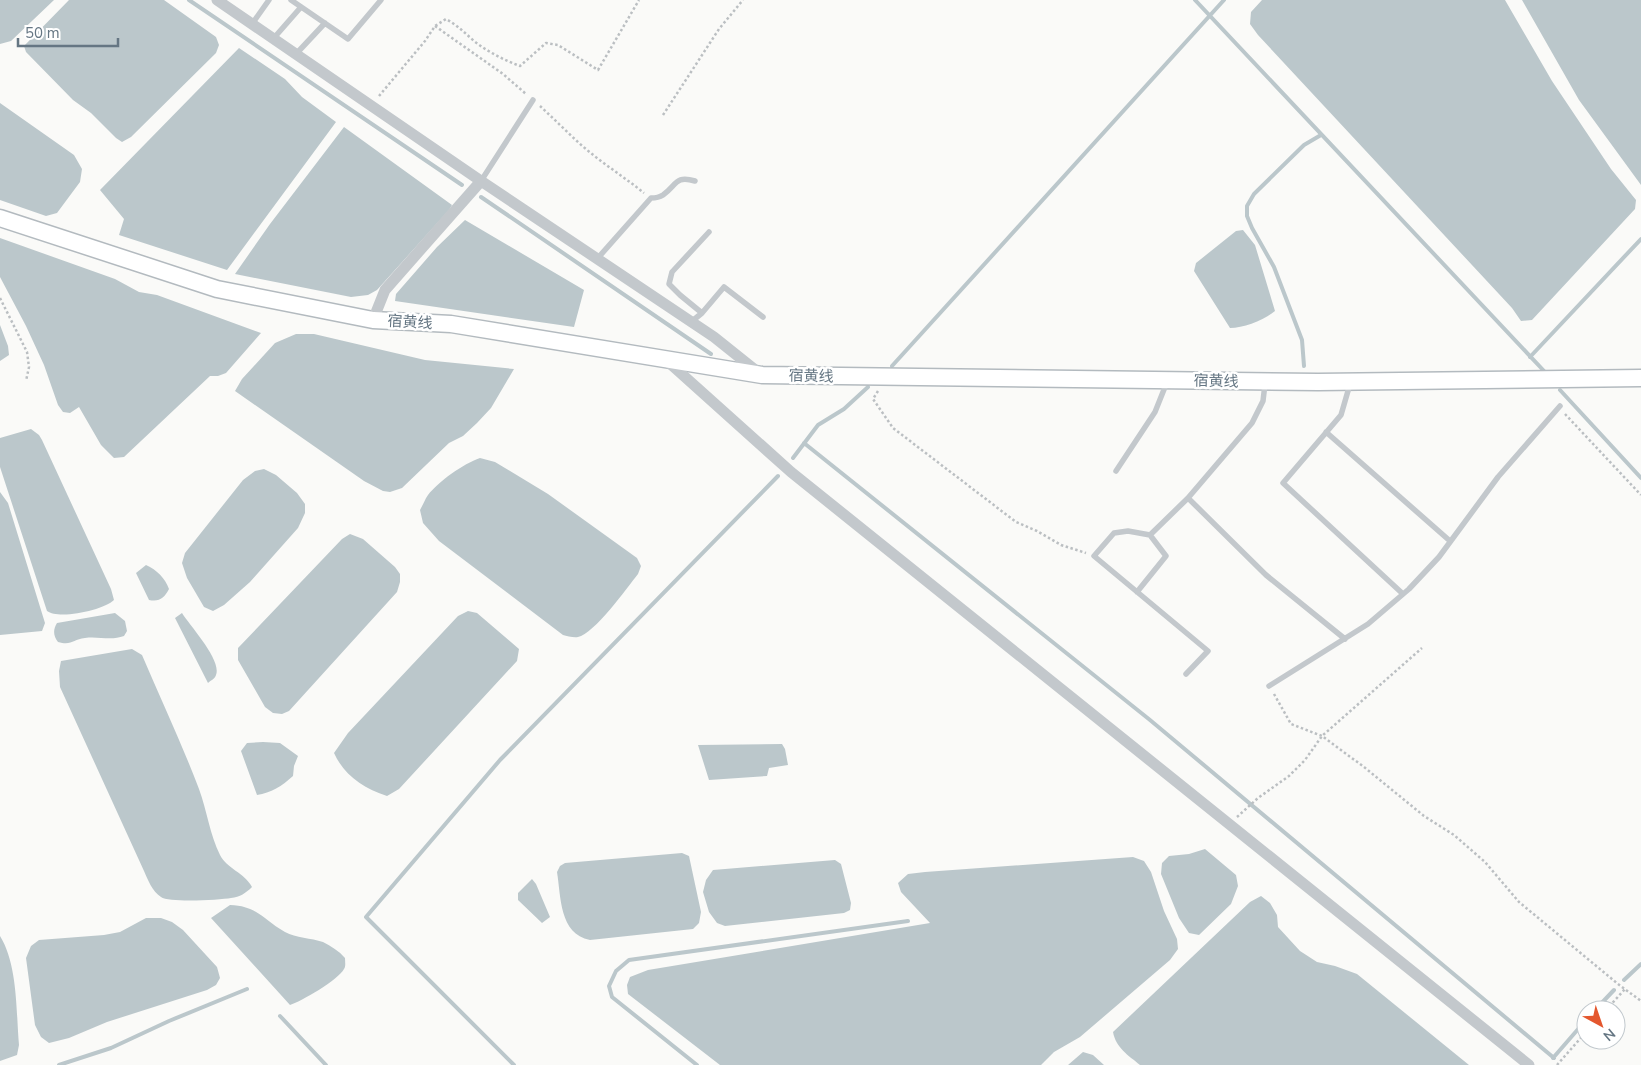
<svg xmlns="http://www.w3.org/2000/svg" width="1641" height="1065" viewBox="0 0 1641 1065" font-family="'Nunito Sans','Noto Sans SC',sans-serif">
	<rect width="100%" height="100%" fill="#fafaf8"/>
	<!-- water -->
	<path fill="#bbc7cb" d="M0,0h54l-43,41 -11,3z
		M69,0h95l52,37 3,8 -3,8 -85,84 -9,5 -6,-4 -25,-25 -18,-13 -47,-48 -2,-6z
		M1262,0h243l47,81 59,88 25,31 -1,9 -103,111 -11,1 -9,-13 -254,-273 -8,-11 1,-12z
		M1522,0h119v185l-62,-85z
		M239,48l46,31 17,18 34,25 -109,148 -108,-35 5,-16 -24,-29z
		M0,103l74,52 8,14 -2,13 -23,31 -11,3 -46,-16z
		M344,127l108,78 -3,5 -72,80 -9,5 -17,2 -116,-23 35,-50z
		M465,220l119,70 -10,37 -179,-26 1,-7 41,-47z
		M1243,230l12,15 20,66c-11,9 -31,17 -45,17l-36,-57 2,-8 40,-32z
		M0,238l115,41 24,13 18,3 104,38 -35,40 -8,3h-8l-86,81 -10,1 -13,-13 -22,-38 -9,6 -7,-1 -5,-7 -14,-40 -18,-39 -26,-49z
		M0,325l8,21 1,9 -9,6z
		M296,334h18l111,26 89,9 -23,39 -14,15 -14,13 -14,7 -47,45 -12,4 -7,-1 -19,-10 -129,-90 7,-12 33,-36z
		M31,429l8,6 3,5 69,149 3,11c-10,10 -55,20 -67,11l-47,-144v-29z
		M480,458l15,4 53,32 89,64 4,8 -3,8c-11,14 -44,60 -60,63 -4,1 -11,-1 -15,-2l-124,-94 -16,-18 -3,-13c3,-5 5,-11 8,-15 11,-14 35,-31 52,-37z
		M264,469l12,6 21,18 8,11v9l-7,15 -48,54 -26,23 -11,6 -9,-4 -17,-29 -5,-15 3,-10 58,-73 12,-9z
		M0,492l8,11 37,120 -3,8 -42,4z
		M350,534l13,5 32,28 5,7v8l-3,10 -108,119 -7,3 -9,-1 -8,-6 -27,-47v-12l104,-109z
		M146,565c11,5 19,13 23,24 -5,9 -9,13 -20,11l-13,-27z
		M468,611l9,2 42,36 -2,12 -118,128 -12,7c-24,-8 -43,-21 -53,-43l14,-20 110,-117z
		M115,613l10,8 2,10 -3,5c-13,5 -26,0 -39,2 -12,1 -13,8 -27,4 -5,-6 -5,-13 -1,-19z
		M182,613c8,13 40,47 34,62 -1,4 -5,5 -8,8l-33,-65z
		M132,649l10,6c19,45 40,89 57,134 8,22 11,46 21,66 7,14 24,17 32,32 -6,6 -12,10 -21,11 -11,2 -62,5 -70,-1 -9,-6 -13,-17 -17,-26l-84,-184 -1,-16 2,-10z
		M263,742l17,1 18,13 -4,10 -1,10c-11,10 -22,17 -36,19l-16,-44 6,-8z
		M782,744l3,5 3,16 -19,3 -2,8 -58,4 -11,-35z
		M1205,849l31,26 2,11 -7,18 -32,31 -10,-2 -10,-15 -18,-44 1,-11 7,-7 20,-2z
		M682,853l7,3 12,56 -2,11 -6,6 -103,11c-31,-6 -29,-44 -33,-68l3,-6 5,-3z
		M1133,857l11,4 7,11 13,39 13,28 1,10 -8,11 -90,77 -26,15 -13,13h-321l-92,-71 -1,-9 3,-8 18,-7 282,-47 -29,-31 -3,-9 10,-9 17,-2z
		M835,860l6,4 10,39 -1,7 -6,3 -119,13 -8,-3 -8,-11 -6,-20 3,-12 7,-10z
		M532,879l4,5 14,33 -8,6 -24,-23v-7z
		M1261,896l9,7 7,12 1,12 22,24 17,11 18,4 22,8 112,91h-329c-12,-10 -24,-17 -27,-33l137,-130z
		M230,905c28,1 33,15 55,27 11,6 26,6 38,10 8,4 16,9 22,16 0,4 1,8 -1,11 -6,11 -42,32 -54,36l-79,-87z
		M146,918h15l11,4 11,8 34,37 3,11 -4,7 -9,5 -100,32 -38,16 -20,5 -8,-6 -6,-12 -9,-67 5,-12 8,-6 65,-5 16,-3z
		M0,936c18,29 16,76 19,109l-2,10 -17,6z
		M1083,1052l10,3 11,10h-36z"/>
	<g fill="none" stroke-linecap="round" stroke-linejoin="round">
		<!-- stream -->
		<path stroke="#bbc7cb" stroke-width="4" d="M189,0l273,185
			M1195,0l349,371
			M481,197l230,157
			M1530,357l111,-118
			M892,366l332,-366
			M1304,366l-2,-26 -28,-73 -22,-39 -5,-12v-10l7,-12 50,-49 17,-10
			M1560,390l81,88
			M804,443l346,277 404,338
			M793,458l25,-33 26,-16 24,-22
			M1624,980l17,-16
			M1595,1010l19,-20
			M280,1016l46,49
			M1553,1058l33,-38
			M59,1065l52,-17 58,-27 78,-32
			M514,1065l-148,-148 134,-157 278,-284
			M697,1065l-85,-68 -3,-11 7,-15 13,-11 279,-39"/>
		<!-- secondary casing -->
		<g stroke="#b3babf" stroke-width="19">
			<path id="secondary" d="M0,218l217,71 156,31 78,4 311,51 556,7 323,-4"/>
		</g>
		<!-- path -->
		<path stroke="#bbbfc2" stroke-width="2.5" stroke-dasharray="2.5 2.5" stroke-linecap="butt" d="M435,26l68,48 23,20
			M379,96l46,-55 10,-15 11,-7c11,6 19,14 28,22 14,11 30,19 46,25l26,-23 12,2 40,25 41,-70
			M540,106c13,12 26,25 39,37 21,19 44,33 65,50
			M663,115l56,-86 24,-29
			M0,298l27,54 2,15 -3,14
			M878,391l-5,8 20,29 123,94 21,9 24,14 25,8
			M1565,414l76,81
			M1274,694l17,30 31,12 42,31 60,49 30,19 31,27 34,40 99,82 23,17
			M1237,817l21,-19 31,-22 16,-16 17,-24 100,-88
			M1606,1010l19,-21
			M1557,1065l29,-33"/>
		<!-- lane -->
		<path stroke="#c3c8cc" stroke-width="5.5" d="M291,0l57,39 33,-39
			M252,24l17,-24
			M273,39l28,-32
			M296,54l29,-31
			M481,181l52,-81
			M597,259l54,-61c4,0 9,-1 12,-3 14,-10 12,-20 32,-14
			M702,313l-22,-18 -11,-11 3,-12 37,-40
			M691,322l11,-9 22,-26 39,30
			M1350,384l-9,31 -58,68 120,111
			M1326,432l124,109
			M1116,471l39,-59 12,-30
			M1188,498l78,77 79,64
			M1137,592l29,-36 -16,-21
			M1186,674l22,-23 -114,-95 20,-23 14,-2 22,4 38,-37 64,-75 11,-22 2,-17
			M1269,686l99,-62 41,-35 30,-32 59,-80 62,-71"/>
		<!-- street -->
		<path stroke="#c3c8cc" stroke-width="11" d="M217,0l264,181 233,156 45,36
			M373,320l12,-30 96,-109
			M665,359l126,113 738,593"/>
		<!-- secondary -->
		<use href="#secondary" stroke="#fff" stroke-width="16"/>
	</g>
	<g text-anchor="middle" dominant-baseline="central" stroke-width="5" stroke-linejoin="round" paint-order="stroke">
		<!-- street labels -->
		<g font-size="15" fill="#657683" stroke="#fff">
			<text transform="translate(410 322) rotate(3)">宿黄线</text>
			<text transform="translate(811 376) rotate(1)">宿黄线</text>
			<text transform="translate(1216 381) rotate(1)">宿黄线</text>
		</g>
	</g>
	<!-- north arrow -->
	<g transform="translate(1601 1025) rotate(140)"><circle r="24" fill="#ffffff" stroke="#c1c8cd"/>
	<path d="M0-4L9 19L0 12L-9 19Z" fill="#e4572e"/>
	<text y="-8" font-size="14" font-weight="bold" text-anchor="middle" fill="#657683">N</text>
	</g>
	<!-- scale -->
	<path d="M18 38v8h100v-8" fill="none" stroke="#657683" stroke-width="2.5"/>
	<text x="25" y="38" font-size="15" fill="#657683" stroke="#ffffff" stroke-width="4" paint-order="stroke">50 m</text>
</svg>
